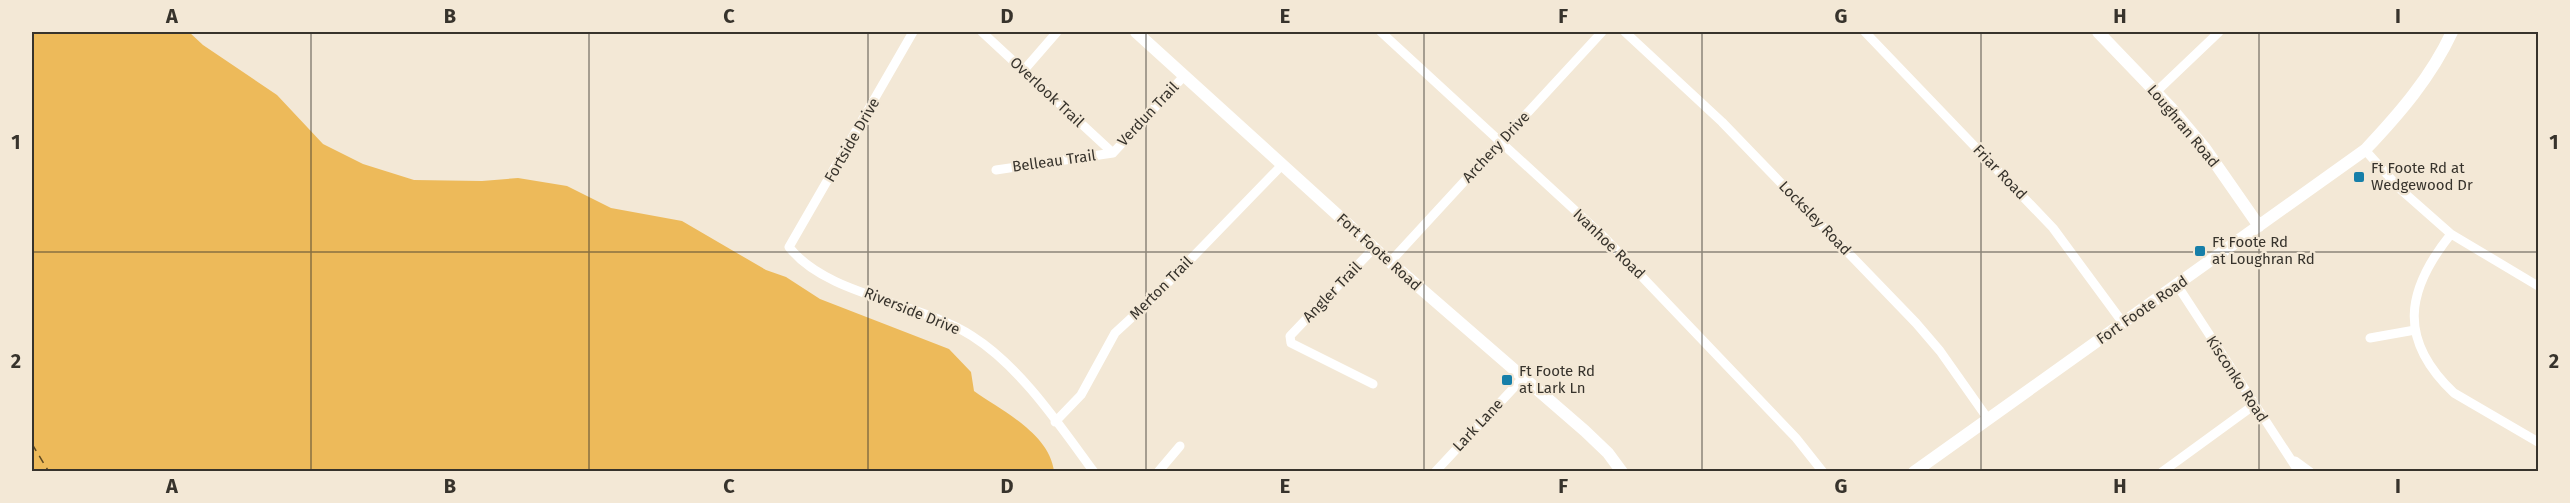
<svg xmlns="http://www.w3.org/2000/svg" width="2570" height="503" viewBox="0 0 2570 503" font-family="'Fira Sans',sans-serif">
	<rect width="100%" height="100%" fill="#f3e8d6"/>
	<!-- water -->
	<path fill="#edba5a" d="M32,32h157l14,13 74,50 46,49 40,20 51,16 68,1 36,-3 49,8 44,22 71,13 84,49 20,7 34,22 129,50 22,23 3,19c28,20 75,42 80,80h-1022z"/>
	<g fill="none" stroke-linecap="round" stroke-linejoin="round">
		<!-- ferry -->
		<path stroke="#5d4820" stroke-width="1.5" stroke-dasharray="8 6" stroke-linecap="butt" d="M32,444l17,28"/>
		<!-- street -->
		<path stroke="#fff" stroke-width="9" d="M913,32l-124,215c38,49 131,55 183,89 49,31 88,90 122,136
			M982,32l131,121
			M1381,32l223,205 192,201 27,34
			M1625,32l97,90 194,201 24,28 48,68
			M1865,32l188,196 70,95
			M1024,70l33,-38
			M2156,92l63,-60
			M2365,150l35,39 51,45 87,52
			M1113,153l71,-77
			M996,170l117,-17
			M2451,234c-46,57 -53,106 3,159l84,49
			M1390,262l212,-230
			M2177,285l122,187
			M2370,338l45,-8
			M1373,384l-82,-41 -1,-7 84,-88
			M1055,422l26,-27 34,-62 38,-35 129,-133
			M2295,461l15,11
			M1158,472l22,-26
			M1435,472l87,-93
			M2162,472l92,-67"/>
		<!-- secondary -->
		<path stroke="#fff" stroke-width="12" d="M1136,32l238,216 211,183 23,22 14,19
			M2098,32l74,77 32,38 55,79
			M1914,472l451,-322c35,-37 66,-73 87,-118"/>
	</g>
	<!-- grid -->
	<path fill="none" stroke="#37332c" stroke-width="1.5" stroke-opacity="0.55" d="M311,32v440M589,32v440M868,32v440M1146,32v440M1424,32v440M1702,32v440M1981,32v440M2259,32v440M32,252h2506"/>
	<!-- markers -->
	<g fill="#167fa9" stroke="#f3e8d6" stroke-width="2">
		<rect x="2353" y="171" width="12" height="12" rx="3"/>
		<rect x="2194" y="245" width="12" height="12" rx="3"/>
		<rect x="1501" y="374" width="12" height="12" rx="3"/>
	</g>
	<g text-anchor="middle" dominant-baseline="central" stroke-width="4.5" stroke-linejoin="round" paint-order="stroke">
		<!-- street labels -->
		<g font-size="15" fill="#37332c" stroke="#f3e8d6">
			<text transform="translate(1047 92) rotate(43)">Overlook Trail</text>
			<text transform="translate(1148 114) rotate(-47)">Verdun Trail</text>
			<text transform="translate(2183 126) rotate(50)">Loughran Road</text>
			<text transform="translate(852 140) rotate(-60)">Fortside Drive</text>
			<text transform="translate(1496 147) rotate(-47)">Archery Drive</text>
			<text transform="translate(1054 161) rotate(-8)">Belleau Trail</text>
			<text transform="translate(2000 172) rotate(46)">Friar Road</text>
			<text transform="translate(1815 218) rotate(46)">Locksley Road</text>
			<text transform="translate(1609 244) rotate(44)">Ivanhoe Road</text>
			<text transform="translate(1379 252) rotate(42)">Fort Foote Road</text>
			<text transform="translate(1161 288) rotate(-45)">Merton Trail</text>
			<text transform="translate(1332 292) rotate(-46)">Angler Trail</text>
			<text transform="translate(2142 310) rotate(-35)">Fort Foote Road</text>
			<text transform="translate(912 311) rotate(22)">Riverside Drive</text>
			<text transform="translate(2237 379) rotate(57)">Kisconko Road</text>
			<text transform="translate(1478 425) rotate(-47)">Lark Lane</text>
		</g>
		<!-- poi labels -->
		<g font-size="15" fill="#37332c" stroke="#f3e8d6" text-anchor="start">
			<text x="2371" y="168">Ft Foote Rd at<tspan x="2371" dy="17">Wedgewood Dr</tspan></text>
			<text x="2212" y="242">Ft Foote Rd<tspan x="2212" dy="17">at Loughran Rd</tspan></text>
			<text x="1519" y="371">Ft Foote Rd<tspan x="1519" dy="17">at Lark Ln</tspan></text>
		</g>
	</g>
	<!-- border -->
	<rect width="2570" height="503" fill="none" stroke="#f3e8d6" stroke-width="66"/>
	<rect x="33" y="33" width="2504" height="437" fill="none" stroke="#37332c" stroke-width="2"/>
	<g font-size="20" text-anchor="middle" font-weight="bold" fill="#37332c">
		<text x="172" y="23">A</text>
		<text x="450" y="23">B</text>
		<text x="729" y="23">C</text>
		<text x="1007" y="23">D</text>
		<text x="1285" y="23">E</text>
		<text x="1563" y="23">F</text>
		<text x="1841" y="23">G</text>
		<text x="2120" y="23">H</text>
		<text x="2398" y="23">I</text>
		<text x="16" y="149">1</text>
		<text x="2554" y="149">1</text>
		<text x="16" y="368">2</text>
		<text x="2554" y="368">2</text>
		<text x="172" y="493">A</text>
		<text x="450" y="493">B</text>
		<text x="729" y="493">C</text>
		<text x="1007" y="493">D</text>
		<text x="1285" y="493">E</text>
		<text x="1563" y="493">F</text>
		<text x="1841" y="493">G</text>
		<text x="2120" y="493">H</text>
		<text x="2398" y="493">I</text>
	</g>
</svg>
